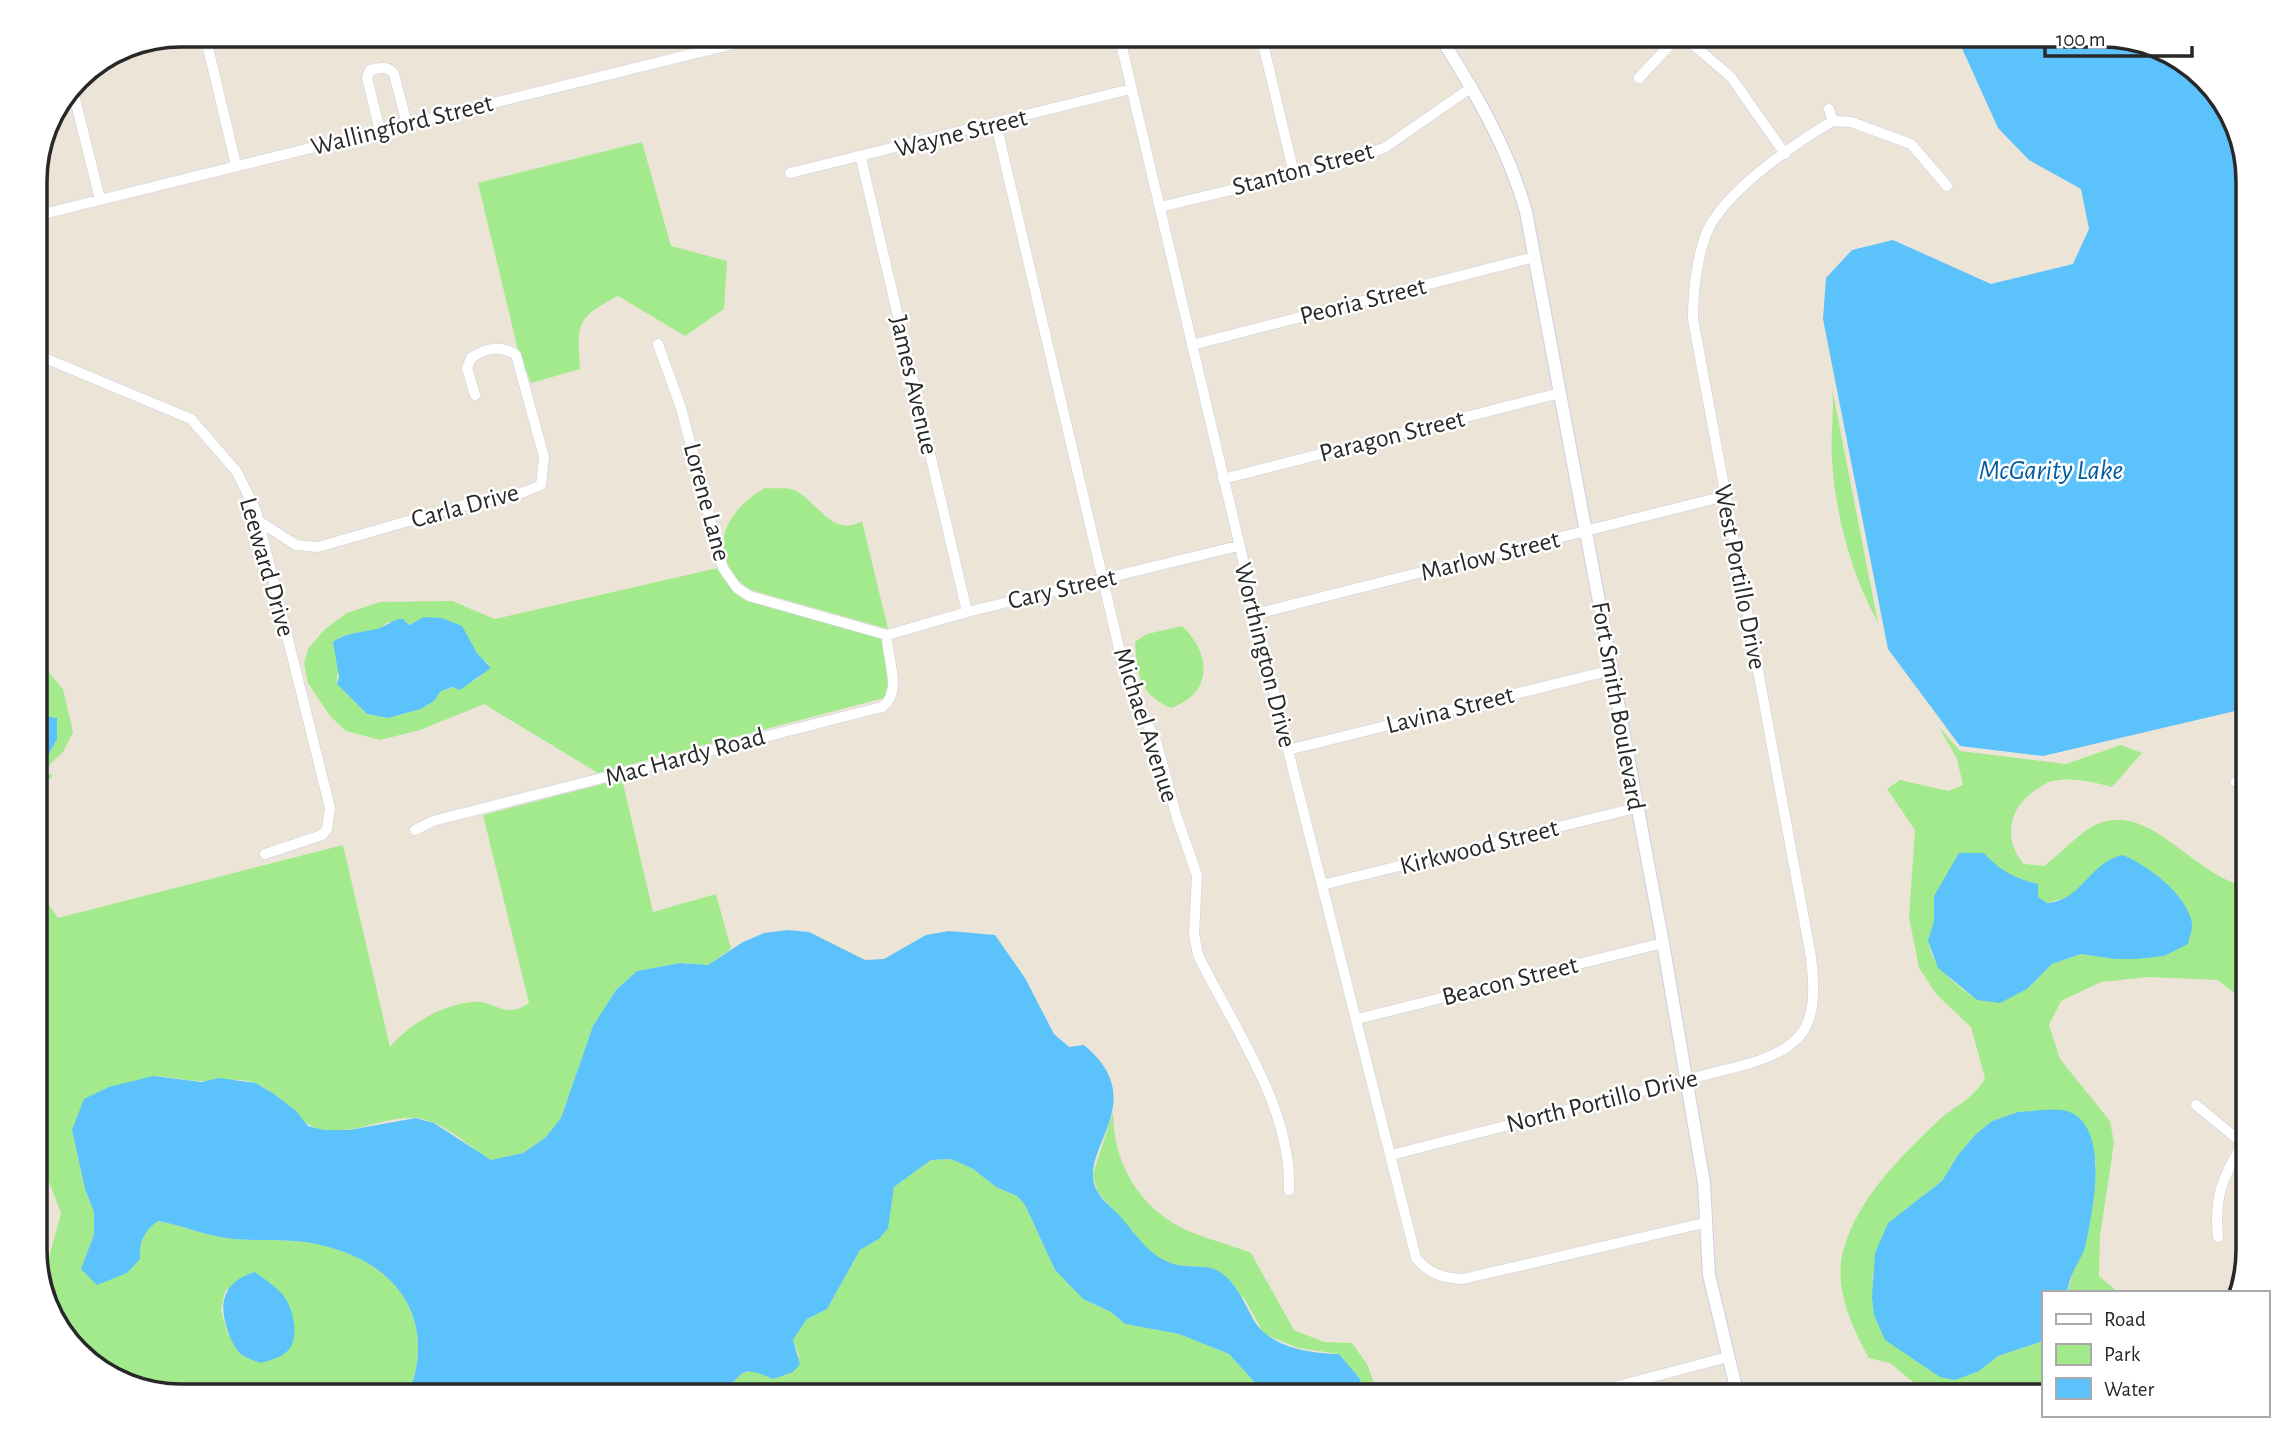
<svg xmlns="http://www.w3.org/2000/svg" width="2283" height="1431" viewBox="0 0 2283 1431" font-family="'Alegreya Sans',sans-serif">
	<rect width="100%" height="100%" fill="#ece5d7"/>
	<!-- green -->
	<path fill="#a3ea8c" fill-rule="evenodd" d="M642,142l29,104 56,15 -3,48 -39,27 -67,-40c-42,22 -41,27 -38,73l-49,14 -13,-33 -40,-167z
		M1832,388l46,235c-27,-50 -43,-108 -46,-165 -2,-24 3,-46 0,-70z
		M765,488c8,1 22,-1 29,2 23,10 38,49 68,31l26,108 -137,-39c-49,-30 -28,-79 14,-102z
		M718,568l16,24 14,9 134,38 6,45 -4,14 -286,75 -114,-69 -64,26 -40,10 -34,-9 -16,-15 -22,-33 -4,-20 4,-14 17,-20 22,-16 33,-11 72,-1 43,18zM416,621l48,12 17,26 8,5c-10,22 -28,20 -48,27l-7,10 -13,8 -33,9 -21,-4 -30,-30 3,-47c14,-6 38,-3 48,-15l20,3z
		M1182,626c30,28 31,67 -11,82 -32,-14 -34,-34 -36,-66l12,-8z
		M35,656l28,33 10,43 -10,20 -21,20 11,3 -18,19v-31l10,-2 12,-22v-20l-22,-4z
		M1939,727l21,24 106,13 55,-19 21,8 -30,34c-19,-5 -40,-10 -59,-6 -7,1 -13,7 -19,10 -26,19 -31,49 -10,73l20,2c15,-11 31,-29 46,-38 57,-34 101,49 158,59v117l-30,-24 -69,-3 -48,5 -40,19 -12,24 11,34 50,62 4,22 -14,93 -1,40 20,17h-52l21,-73 8,-58 -26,-50h-52l-26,9 -16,13 -18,21 -16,26 -54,42 -16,56 107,92 19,-15 45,-15v55h-113l-40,-33 -21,-5c-16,-29 -34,-67 -27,-102 12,-54 58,-99 96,-135 17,-16 35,-21 47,-43l-14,-51 -34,-32 -18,-27 -10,-51 6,-87 -28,-41 13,-9 48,11 15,-6 -6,-26zM1998,868l15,9 25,7v13l9,6 24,-7 20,-20 73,80 -49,3 -34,-5 -29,10 -25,25 -50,11c-87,-62 -40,-81 21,-132z
		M622,779l31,133 63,-18 15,55 -23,16 -28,-2 -43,8 -21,19 -23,36 -32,92 -16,20 -22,15 -32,7c-22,-13 -47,-39 -74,-42 -32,-2 -62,17 -95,12 -22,-4 -41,-35 -64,-46 -18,-8 -39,-2 -58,-3 -16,-1 -31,-4 -47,-5l-81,54 13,59 9,23v22l-13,35 59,-10c-1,-17 4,-28 18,-38 22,4 41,12 62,16 31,6 65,0 96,7 79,16 123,73 92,152h-227l-81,-24 -46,-49 -14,-49 7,-9 14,-52 -12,-31 -14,-16v-281l23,33 285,-73 47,202c19,-23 52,-42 82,-45 25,-3 30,19 57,1l-46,-188zM255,1272c24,22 36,25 39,60l-66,3 -7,-25 4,-19z
		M1113,1112c0,49 24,92 67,115 22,11 49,17 71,26l43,77 30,12 28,1 15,21 12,32h-28l10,-16 -22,-26 -41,-6 -34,-14 -20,-36 -43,-31 -21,-1 -19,-6 -21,-18 -43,-51 -4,-17z
		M951,1159l22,10 23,18 21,9 8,9 30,65 28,29 28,13 14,12 54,10 50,20 38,42h-127l-16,-7 -36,-2 -76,8 -22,-6 -51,7h-220l23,-23 15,-3 7,5 35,-19 -6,-16 14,-21 20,-10 33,-59 19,-11 8,-11 7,-41 37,-27z"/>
	<!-- water -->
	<path fill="#5cc2fc" d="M1956,35h146l81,24 46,49 19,73v527l-205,48 -83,-10 -72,-97 -65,-330 3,-41 26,-28 41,-10 98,44 82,-20 16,-35 -8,-40 -52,-29 -31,-32z
		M424,617l18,1 20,8 15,27 14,15 -31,22 -8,-3 -11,4 -7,10 -13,8 -33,9 -21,-4 -30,-30 2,-7 -6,-35c13,-10 28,-9 43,-13 11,-2 15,-10 27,-10l6,6z
		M35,715l22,3v21l-12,22 -10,2z
		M1959,853h25c16,18 31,25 54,31v13l9,6c35,-2 43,-42 76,-48 25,11 63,38 69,68 1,6 -3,15 -4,21l-24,12 -27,3h-22l-34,-5 -29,10 -25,25 -27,14 -23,-3 -39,-32 -10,-27 6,-20v-25z
		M788,930l21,2 56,28 19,-1 42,-24 23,-4 46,4 30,43 29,56 15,13 15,-2c70,58 -9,105 13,146 5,9 15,17 22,24 18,20 31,44 59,50 14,3 30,-1 42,7 15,10 23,28 31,43 15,32 56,38 88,39l22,26 -10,16h-84l-38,-42 -50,-20 -54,-10 -14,-12 -28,-13 -28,-29 -30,-65 -8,-9 -21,-9 -23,-18 -22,-10 -20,1 -37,27 -6,41 -9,11 -19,11 -33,59 -20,10 -14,21 7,24 -7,8 -20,7c-36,-16 -28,-4 -54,17h-311c31,-79 -13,-136 -92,-152 -31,-7 -65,-1 -96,-7 -21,-4 -40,-12 -62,-16 -14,10 -19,21 -18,38l-13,14 -30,12 -16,-16 13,-35v-22l-9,-23 -13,-59 12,-31 25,-12 44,-11 49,6 17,-4 22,3 15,2 18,11 22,17 12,15 16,4h25l67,-12 18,5 57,37 32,-7 22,-15 16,-20 32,-92 23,-36 21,-19 43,-8 28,2 35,-23 21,-9z
		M2018,1112c15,0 40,-6 54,1 37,19 21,96 14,130 -3,16 -16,27 -19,50h-24v48l-45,15 -19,15 -24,9 -15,-3 -55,-37 -11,-25 -2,-18 3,-44 13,-30 54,-42 16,-26 18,-21 16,-13z
		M255,1272c9,7 22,15 29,24 9,13 15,38 6,52 -6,9 -19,12 -29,15 -6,-2 -15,-5 -20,-9 -7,-6 -13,-20 -15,-29 -8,-27 2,-45 29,-53z"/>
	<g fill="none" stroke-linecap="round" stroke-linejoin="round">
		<!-- minor casing -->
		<g stroke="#cccee3" stroke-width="11">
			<path id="minor" d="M205,35l31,130
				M1119,35l169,715 128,508c13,16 27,20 47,21l241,-56
				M1261,35l33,139
				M1682,35l49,42 54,77
				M1639,78l40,-43
				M72,87l28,112
				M1829,109l4,12
				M996,124l130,554 31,66 20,74 20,57 -3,59 4,21c35,72 94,152 91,235
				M380,131l-13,-53 3,-8c10,-2 17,-5 24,4l13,50
				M861,158l106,454
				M790,173l341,-84
				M1160,207l180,-43 44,-16 88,-61
				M35,216l734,-181
				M658,344l23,64 42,160 14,20 12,8 138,39
				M1192,345l342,-88
				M35,354l156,65 46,53 19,39 74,297 -3,21 -5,6 -57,19
				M1223,479l337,-86
				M260,522l36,23 22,2 143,-41 63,-14 17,-7 3,-28 -28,-102c-16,-11 -30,-7 -45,3l-4,10 8,27
				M1255,614l470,-118
				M887,635l80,-23 271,-66
				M1288,750l324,-80
				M2236,782l12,-3
				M415,830l18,-9 449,-114c22,-15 4,-50 5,-72
				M1322,885l314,-77
				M1357,1019l306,-76
				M2196,1105l51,42
				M1391,1155l357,-91c63,-19 70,-45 63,-107l-118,-638c0,-30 3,-57 13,-85 17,-42 88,-90 127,-113l18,1 60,22 36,42
				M2218,1237c-4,-39 4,-60 25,-93
				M1580,1396l148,-39"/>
		</g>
		<!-- tertiary casing -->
		<g stroke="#cccee3" stroke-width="14">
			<path id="tertiary" d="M1439,35c36,57 69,112 87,177l137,731 41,240 5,92 29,121"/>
		</g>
		<!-- minor -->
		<use href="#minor" stroke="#fff" stroke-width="10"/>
		<!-- tertiary -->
		<use href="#tertiary" stroke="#fff" stroke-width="12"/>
	</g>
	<g text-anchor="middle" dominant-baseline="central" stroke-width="5" stroke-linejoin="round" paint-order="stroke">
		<!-- street labels -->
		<g font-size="26" fill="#282828" stroke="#fff">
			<text transform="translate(402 125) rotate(-14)">Wallingford Street</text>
			<text transform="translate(961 133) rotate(-14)">Wayne Street</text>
			<text transform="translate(1303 169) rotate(-15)">Stanton Street</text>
			<text transform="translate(1363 301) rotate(-14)">Peoria Street</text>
			<text transform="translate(914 385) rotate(77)">James Avenue</text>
			<text transform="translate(1392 436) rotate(-14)">Paragon Street</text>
			<text transform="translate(707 502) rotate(75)">Lorene Lane</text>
			<text transform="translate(465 506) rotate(-15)">Carla Drive</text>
			<text transform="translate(1490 556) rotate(-14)">Marlow Street</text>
			<text transform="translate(267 567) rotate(74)">Leeward Drive</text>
			<text transform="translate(1740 577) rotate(79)">West Portillo Drive</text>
			<text transform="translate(1062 589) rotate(-13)">Cary Street</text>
			<text transform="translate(1265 655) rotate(76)">Worthington Drive</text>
			<text transform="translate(1618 706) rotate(80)">Fort Smith Boulevard</text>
			<text transform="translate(1450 710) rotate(-14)">Lavina Street</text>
			<text transform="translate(1146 725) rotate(72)">Michael Avenue</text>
			<text transform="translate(685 757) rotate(-15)">Mac Hardy Road</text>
			<text transform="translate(1479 847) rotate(-14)">Kirkwood Street</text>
			<text transform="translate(1510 981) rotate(-14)">Beacon Street</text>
			<text transform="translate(1602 1101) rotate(-14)">North Portillo Drive</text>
		</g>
		<!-- water labels -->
		<g font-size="28" font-style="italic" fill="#005ba3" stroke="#fff">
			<text x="2051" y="471">McGarity Lake</text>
		</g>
	</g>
	<!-- crop -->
	<path d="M0 0H2283V1431H0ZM181 47H2102A134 134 0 0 1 2236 181V1250A134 134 0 0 1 2102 1384H181A134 134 0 0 1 47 1250V181A134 134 0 0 1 181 47Z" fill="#fff" fill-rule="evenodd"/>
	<path fill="none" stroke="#282828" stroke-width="3.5" d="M181 47H2102A134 134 0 0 1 2236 181V1250A134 134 0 0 1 2102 1384H181A134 134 0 0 1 47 1250V181A134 134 0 0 1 181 47Z"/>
	<!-- legend -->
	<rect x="2042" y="1291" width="228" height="126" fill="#ffffff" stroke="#a9a9a9" stroke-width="2"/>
	<rect x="2056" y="1314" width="35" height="10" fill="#ffffff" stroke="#a9a9a9" stroke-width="2"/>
	<text x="2104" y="1326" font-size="21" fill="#282828">Road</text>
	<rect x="2056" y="1344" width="35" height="21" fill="#a3ea8c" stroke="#a9a9a9" stroke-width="2"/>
	<text x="2104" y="1361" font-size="21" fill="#282828">Park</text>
	<rect x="2056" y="1378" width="35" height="21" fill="#5cc2fc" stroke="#a9a9a9" stroke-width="2"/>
	<text x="2104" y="1396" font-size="21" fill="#282828">Water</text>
	<!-- scale -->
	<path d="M2045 46v10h147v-10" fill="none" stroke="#282828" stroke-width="3.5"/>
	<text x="2056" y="46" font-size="21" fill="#282828" stroke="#ffffff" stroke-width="5" paint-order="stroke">100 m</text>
</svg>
